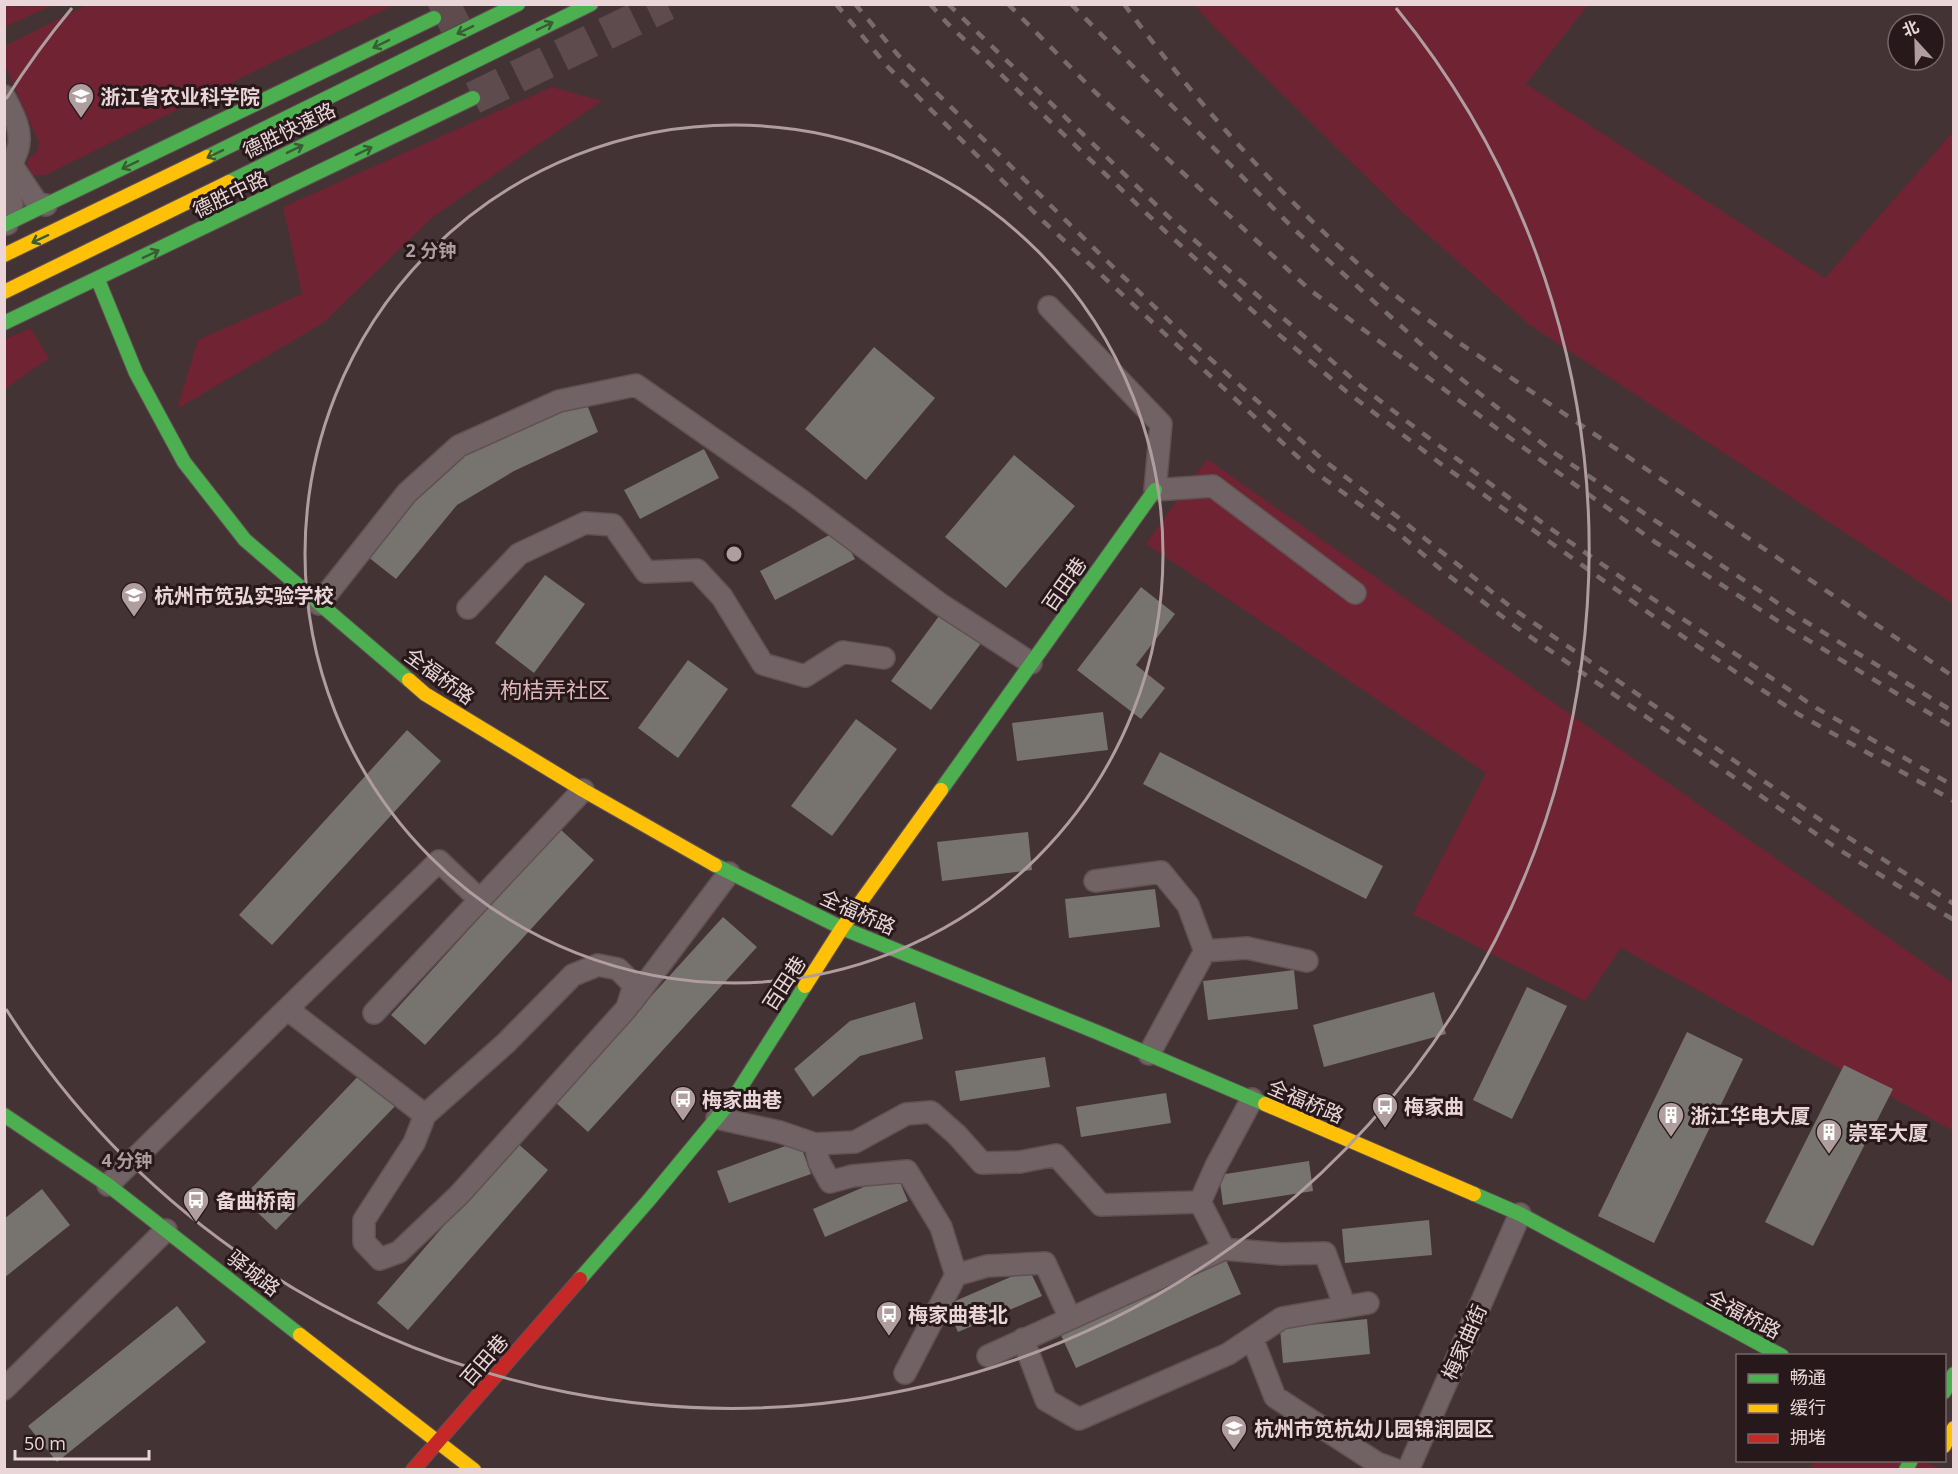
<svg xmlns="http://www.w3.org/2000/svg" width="1958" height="1474" viewBox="0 0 1958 1474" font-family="'Open Sans','Noto Sans SC',sans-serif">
	<rect width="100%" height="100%" fill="#443335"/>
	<!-- green -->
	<path fill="#6f2333" d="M89,4h306v1l-124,58 -225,112 -13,1 -6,-10 1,-7 9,-7 2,-9 -34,-78v-19z
		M4,5h12l2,3 8,-3h27l-48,22z
		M1195,5h393l-62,79 299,194 128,-146v472l-423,-279 -126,-111 -190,-187z
		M552,87l50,14 -168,115 -111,107 -146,86 21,-69 104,-46 -19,-87z
		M30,328l19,30 -44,31 -1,-49z
		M1207,459l746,524v148l-332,-183 -36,53 -172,-87 73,-141 -340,-229z
		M1814,1460l105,1 25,8 -134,1z"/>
	<!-- building -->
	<path fill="#77736f" d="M874,347l61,51 -69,82 -61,-51z
		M585,400l13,32 -84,39 -57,34 -61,74 -33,-26 96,-98z
		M704,449l15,29 -79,41 -16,-29z
		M1014,455l61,51 -69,82 -61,-51z
		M839,530l16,29 -80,41 -15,-29z
		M545,575l40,29 -51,69 -39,-30z
		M1141,587l34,27 -39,51 29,23 -24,31 -64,-49z
		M942,612l40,30 -51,68 -40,-29z
		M688,660l40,29 -50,69 -40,-30z
		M1103,712l5,38 -91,11 -5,-38z
		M856,719l41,30 -65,87 -41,-30z
		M407,730l34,31 -169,184 -33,-30z
		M1160,752l223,114 -17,33 -223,-115z
		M560,829l34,31 -169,185 -34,-30z
		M1028,832l4,38 -90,11 -5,-39z
		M1155,889l5,38 -91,11 -4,-39z
		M723,917l34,30 -169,185 -33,-30z
		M1294,970l4,39 -90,11 -5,-39z
		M1527,987l40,19 -55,113 -39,-19z
		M1434,992l12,42 -122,33 -11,-42z
		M915,1002l8,37 -63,17 -47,41 -19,-28 56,-48z
		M1687,1032l56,27 -89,184 -56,-27z
		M1045,1057l5,30 -90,14 -5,-30z
		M1844,1065l49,24 -80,157 -48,-24z
		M365,1069l34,33 -123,128 -34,-32z
		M1166,1093l5,30 -90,14 -5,-30z
		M799,1141l12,33 -82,29 -12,-32z
		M516,1142l32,28 -140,160 -31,-27z
		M1309,1161l4,30 -90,14 -4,-30z
		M896,1173l12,28 -83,36 -12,-28z
		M42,1189l28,36 -66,53v-59z
		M1429,1220l3,35 -87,8 -3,-34z
		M1226,1260l15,34 -165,74 -16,-35z
		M1029,1269l13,27 -84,36 -12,-27z
		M177,1306l29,36 -149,120 -29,-36z
		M1367,1319l3,35 -87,9 -3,-35z"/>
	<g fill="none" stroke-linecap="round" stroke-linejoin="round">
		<!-- primary-tunnel -->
		<path stroke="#5d4b4d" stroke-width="33" stroke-dasharray="33 16" stroke-linecap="butt" d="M434,18l28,-14
			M473,98l194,-94"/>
		<!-- street casing -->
		<g stroke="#605152" stroke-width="24">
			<path id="street" d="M4,96c8,16 19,34 14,52 -2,8 -6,11 -5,19l24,36 9,2
				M4,187l8,17 -5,20
				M1049,307l112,117 -6,66 58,-4 142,107
				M319,604l88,-111 52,-47 100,-45 77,-16 162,113 142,106 91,59
				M468,608l51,-54 66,-31 28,2 33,47 51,-2 25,27 41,67 42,12 38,-24 41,6
				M1095,881l66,-9 27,33 17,46 42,-3 60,13
				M631,1003l98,-130
				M287,1009l152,-148 41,39
				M374,1013l209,-223
				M1149,1054l56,-103
				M717,1118l63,14 35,12 40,-2 51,-28 25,-2 26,23 25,28 38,-1 36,-7 45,50 99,-3 16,-36 36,-67
				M815,1144l4,18 11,20 22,-6 55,-5 34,56 15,48 31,-9 58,-3 25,55
				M108,1185l179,-176 138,106 81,-72 67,-68 25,-10 20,4 16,16 -7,23 -168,187 -60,57 -19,7 -16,-17v-22l50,-77 11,-28
				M1200,1202l24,47
				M1252,1338l23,59 102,66 19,7
				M1023,1339l23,61 33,19 149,-65 54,-36 86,-15
				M988,1356l236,-107 57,5 44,-1 20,54
				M905,1373l51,-98
				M4,1389l162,-159
				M1408,1470l112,-256"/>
		</g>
		<!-- fast casing -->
		<g stroke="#605152" stroke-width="16">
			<path id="fast" d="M207,157l311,-153
				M229,182l362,-178
				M4,225l430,-207
				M98,280l38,93 48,89 61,78 164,140
				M4,323l469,-225
				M941,790l214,-300
				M715,865l127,63 257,105 166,71
				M4,1115l104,70 192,150
				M1474,1194l46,20 262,142
				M580,1279l69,-79 86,-104 70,-110
				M1944,1392l10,-18
				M1906,1470l5,-10"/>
		</g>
		<!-- slow casing -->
		<g stroke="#605152" stroke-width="16">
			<path id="slow" d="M4,255l203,-98
				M4,292l225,-110
				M409,680l16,14 158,96 132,75
				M805,986l37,-58 99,-138
				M1265,1104l209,90
				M300,1335l174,135
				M1944,1446l10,-18"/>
		</g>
		<!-- jam casing -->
		<g stroke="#605152" stroke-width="16">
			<path id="jam" d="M413,1470l167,-191"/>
		</g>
		<!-- street -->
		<use href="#street" stroke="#716365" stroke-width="21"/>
		<!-- fast -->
		<use href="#fast" stroke="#4caf50" stroke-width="14"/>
		<!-- slow -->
		<use href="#slow" stroke="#ffc107" stroke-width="14"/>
		<!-- jam -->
		<use href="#jam" stroke="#c62828" stroke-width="14"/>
		<!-- rail -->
		<path stroke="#786b6c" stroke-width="4.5" stroke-dasharray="10 10" stroke-linecap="butt" d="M836,4l51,62 156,155 269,249 80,58 52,44 72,55 322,222 116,71
			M855,4l43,51 211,208 77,74 136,122 81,62 109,87 310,213 132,83
			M930,4l17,19 219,209 111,101 70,59 94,72 219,157 138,93 156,87
			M948,4l227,219 182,160 56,43 131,98 88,61 186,124 136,77
			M1008,4l87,88 215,198 193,143 152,109 143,92 156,94
			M1071,4l225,227 148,134 109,87 250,168 151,92
			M1124,4c75,102 158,195 254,277 25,22 54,41 80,61l496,335"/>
	</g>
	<!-- one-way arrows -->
	<defs><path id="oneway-shaft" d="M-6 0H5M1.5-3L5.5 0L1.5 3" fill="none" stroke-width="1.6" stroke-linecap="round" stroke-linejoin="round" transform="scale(1.5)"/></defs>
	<g stroke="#385c33">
		<use href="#oneway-shaft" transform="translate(545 26) rotate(-26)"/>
		<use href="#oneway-shaft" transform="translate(465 30) rotate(154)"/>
		<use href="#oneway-shaft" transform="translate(381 44) rotate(154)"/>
		<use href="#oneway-shaft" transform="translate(295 149) rotate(-26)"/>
		<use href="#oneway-shaft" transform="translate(364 151) rotate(-26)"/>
		<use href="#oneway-shaft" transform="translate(215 154) rotate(154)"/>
		<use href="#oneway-shaft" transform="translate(130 165) rotate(154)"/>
		<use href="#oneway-shaft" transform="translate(40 239) rotate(155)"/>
		<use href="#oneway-shaft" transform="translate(151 254) rotate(-26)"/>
	</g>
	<!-- distance rings -->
	<g fill="none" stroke="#b09d9f" stroke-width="3">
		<circle cx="734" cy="554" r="429"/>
		<path d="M6 99A858 858 0 0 1 72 8M1396 8A858 858 0 1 1 6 1009"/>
	</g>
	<!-- icons -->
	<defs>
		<g id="university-pin" transform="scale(1.35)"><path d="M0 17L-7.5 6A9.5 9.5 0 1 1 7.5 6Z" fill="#b09d9f" stroke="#27191b"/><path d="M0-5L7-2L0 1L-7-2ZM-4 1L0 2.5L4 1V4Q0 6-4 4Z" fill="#fff"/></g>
		<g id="school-pin" transform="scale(1.35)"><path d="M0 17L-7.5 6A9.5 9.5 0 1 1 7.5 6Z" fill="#b09d9f" stroke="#27191b"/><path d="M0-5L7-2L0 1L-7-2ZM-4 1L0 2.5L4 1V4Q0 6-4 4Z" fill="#fff"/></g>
		<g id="bus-pin" transform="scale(1.35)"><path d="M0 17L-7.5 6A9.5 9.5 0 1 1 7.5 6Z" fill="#b09d9f" stroke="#27191b"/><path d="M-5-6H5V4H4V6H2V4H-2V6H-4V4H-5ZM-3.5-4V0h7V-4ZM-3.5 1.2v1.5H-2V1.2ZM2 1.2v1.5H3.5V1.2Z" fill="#fff"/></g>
		<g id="building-pin" transform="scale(1.35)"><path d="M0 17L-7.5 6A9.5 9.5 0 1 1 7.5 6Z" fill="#b09d9f" stroke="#27191b"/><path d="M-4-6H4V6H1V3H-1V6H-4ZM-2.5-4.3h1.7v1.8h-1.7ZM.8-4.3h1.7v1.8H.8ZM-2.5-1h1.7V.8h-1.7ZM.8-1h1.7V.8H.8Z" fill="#fff"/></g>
	</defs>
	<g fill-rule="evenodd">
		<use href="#university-pin" x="81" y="96"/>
		<use href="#school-pin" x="134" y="595"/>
		<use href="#bus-pin" x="683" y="1099"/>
		<use href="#bus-pin" x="1385" y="1106"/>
		<use href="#building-pin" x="1671" y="1115"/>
		<use href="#building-pin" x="1829" y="1132"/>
		<use href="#bus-pin" x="196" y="1200"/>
		<use href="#bus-pin" x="889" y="1314"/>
		<use href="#school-pin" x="1234" y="1428"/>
	</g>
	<g text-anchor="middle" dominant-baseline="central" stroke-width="6" stroke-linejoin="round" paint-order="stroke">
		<!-- poi labels -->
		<g font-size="20" font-weight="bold" fill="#ead6d8" stroke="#27191b" text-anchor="start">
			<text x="100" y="96">浙江省农业科学院</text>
			<text x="154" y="595">杭州市笕弘实验学校</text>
			<text x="702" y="1099">梅家曲巷</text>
			<text x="1404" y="1106">梅家曲</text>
			<text x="1690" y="1115">浙江华电大厦</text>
			<text x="1848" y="1132">崇军大厦</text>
			<text x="216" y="1200">备曲桥南</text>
			<text x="908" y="1314">梅家曲巷北</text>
			<text x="1254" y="1428">杭州市笕杭幼儿园锦润园区</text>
		</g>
		<!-- street labels -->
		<g font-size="20" fill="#ead6d8" stroke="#27191b">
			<text transform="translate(289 130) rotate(-26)">德胜快速路</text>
			<text transform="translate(230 194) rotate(-26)">德胜中路</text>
			<text transform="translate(1064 584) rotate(-55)">百田巷</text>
			<text transform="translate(440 676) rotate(36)">全福桥路</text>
			<text transform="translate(858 912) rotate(24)">全福桥路</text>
			<text transform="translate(784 983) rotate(-57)">百田巷</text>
			<text transform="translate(1306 1101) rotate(23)">全福桥路</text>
			<text transform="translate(254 1273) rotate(38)">驿城路</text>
			<text transform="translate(1744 1314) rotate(28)">全福桥路</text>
			<text transform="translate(1464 1342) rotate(-66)">梅家曲街</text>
			<text transform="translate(484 1360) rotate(-49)">百田巷</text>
		</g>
		<!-- quarter labels -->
		<g font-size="22" fill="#deb7ba" stroke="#27191b">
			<text x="555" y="689">枸桔弄社区</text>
		</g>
	</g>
	<circle cx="734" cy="554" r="9" fill="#b09d9f" stroke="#27191b" stroke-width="3"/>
	<g font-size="18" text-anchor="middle" font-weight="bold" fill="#b09d9f" stroke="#27191b" stroke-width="6" stroke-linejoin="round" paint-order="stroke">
		<text x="431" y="257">2 分钟</text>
		<text x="127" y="1167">4 分钟</text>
	</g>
	<!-- border -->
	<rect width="1958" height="1474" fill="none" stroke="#ead6d8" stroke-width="12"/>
	<!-- legend -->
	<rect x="1736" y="1354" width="210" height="108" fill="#27191b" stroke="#756567" stroke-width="1.5"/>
	<rect x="1748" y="1374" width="30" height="9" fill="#4caf50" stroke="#756567" stroke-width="1.5"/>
	<text x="1790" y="1384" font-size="18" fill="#ead6d8">畅通</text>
	<rect x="1748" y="1404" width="30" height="9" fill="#ffc107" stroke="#756567" stroke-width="1.5"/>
	<text x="1790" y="1414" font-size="18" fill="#ead6d8">缓行</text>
	<rect x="1748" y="1434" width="30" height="9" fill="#c62828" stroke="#756567" stroke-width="1.5"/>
	<text x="1790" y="1444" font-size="18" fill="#ead6d8">拥堵</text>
	<!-- north arrow -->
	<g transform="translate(1916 42) rotate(338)"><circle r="28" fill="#27191b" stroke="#756567" stroke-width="1.5"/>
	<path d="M0-4.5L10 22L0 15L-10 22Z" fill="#b09d9f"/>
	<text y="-9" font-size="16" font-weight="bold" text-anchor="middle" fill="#ead6d8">北</text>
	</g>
	<!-- scale -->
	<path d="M15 1450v9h134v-9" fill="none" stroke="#ead6d8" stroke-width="3"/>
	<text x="24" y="1450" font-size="18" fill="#ead6d8" stroke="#27191b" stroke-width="4.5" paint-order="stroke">50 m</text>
</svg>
